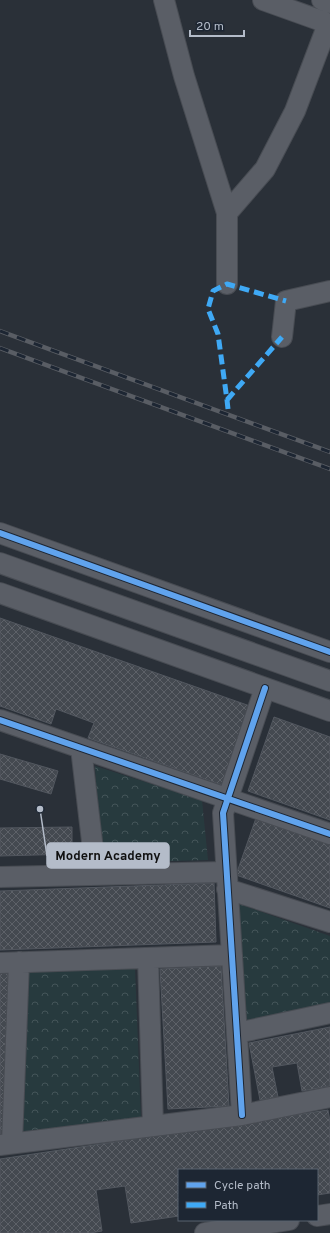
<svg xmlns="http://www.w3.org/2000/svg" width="330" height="1233" viewBox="0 0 330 1233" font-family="Overpass,sans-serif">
	<defs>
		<pattern id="park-crowns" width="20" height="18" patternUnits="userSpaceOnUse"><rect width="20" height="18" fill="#273a3e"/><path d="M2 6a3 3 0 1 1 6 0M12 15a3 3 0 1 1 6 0" fill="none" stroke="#445559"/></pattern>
		<pattern id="building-cross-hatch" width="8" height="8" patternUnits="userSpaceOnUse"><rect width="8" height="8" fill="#444950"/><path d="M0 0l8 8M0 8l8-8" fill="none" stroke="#5d6168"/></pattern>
	</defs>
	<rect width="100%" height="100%" fill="#2a3038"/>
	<!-- park -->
	<path fill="url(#park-crowns)" d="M95,766l107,34 6,60 -107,3z
		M239,904l91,32v68l-86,18z
		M135,968l6,150 -118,14 6,-161z"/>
	<!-- building -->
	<path fill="url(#building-cross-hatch)" stroke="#52575f" d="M0,618l250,88 -28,79 -134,-47 6,-15 -38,-14 -5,15 -51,-18z
		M274,717l56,20v83l-82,-29z
		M0,754l58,17 -7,23 -51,-15z
		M256,818l74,26v64l-94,-33z
		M72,827v27l-72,2v-28z
		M214,883l2,59 -216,8v-59z
		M221,966l8,140 -61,3 -8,-140z
		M0,972h8v163h-8z
		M330,1027v59l-28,5 -5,-28 -25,4 6,30 -18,3 -11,-57z
		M328,1110l2,12v71l-13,2v-25h-138v46l-48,7 -6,-37 -29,4 6,41 -12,2h-90v-74z"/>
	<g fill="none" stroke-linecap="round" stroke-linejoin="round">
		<!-- minor casing -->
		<g stroke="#484c53" stroke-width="22">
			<path id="minor" d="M164,0l20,76 43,137v71
				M263,0l67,24
				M322,0l8,3
				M227,213l38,-44 30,-58 33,-87
				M282,337l4,-36 44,-10
				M0,533l330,119
				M0,563l330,118
				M0,593l330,118
				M0,720l330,114
				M81,748l15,127
				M0,877l226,-5
				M227,889l103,33
				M148,958l5,168
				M0,963l232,-8
				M237,1033l93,-20
				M242,1115l-19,-302 42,-125
				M12,1143l7,-181
				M0,1145l242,-30 88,-18
				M317,1216l13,-2
				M205,1233l84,-13"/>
		</g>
		<!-- minor -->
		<use href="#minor" stroke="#5a5e66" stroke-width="20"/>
		<!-- rail casing -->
		<g stroke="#595d64" stroke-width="4.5">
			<path id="rail" d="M0,331l330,121
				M0,348l330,121"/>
		</g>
		<!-- rail -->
		<use href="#rail" stroke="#1d2633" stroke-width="3" stroke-dasharray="9" stroke-linecap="butt"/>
		<!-- quiet -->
		<path stroke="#3fa9f5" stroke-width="5" stroke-dasharray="10 5" stroke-linecap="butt" d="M227,400l55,-63
			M228,409l-1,-9 -9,-66 -10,-25 5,-18 14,-7 59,17"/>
		<!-- cycleway casing -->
		<g stroke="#1d2633" stroke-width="8">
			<path id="cycleway" d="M0,533l330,119
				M0,720l330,114
				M242,1115l-19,-302 42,-125"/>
		</g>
		<!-- cycleway -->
		<use href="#cycleway" stroke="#60a3ed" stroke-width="6"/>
	</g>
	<!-- callouts -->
	<path fill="none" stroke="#b4bcc9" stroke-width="1.5" d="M40 809L47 856"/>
	<circle fill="#b4bcc9" stroke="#1d2633" stroke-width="1.5" cx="40" cy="809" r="4"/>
	<rect fill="#b4bcc9" stroke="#b4bcc9" stroke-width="1.5" x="47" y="843" width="122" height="25" rx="4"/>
	<g font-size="13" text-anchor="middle" font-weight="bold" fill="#111">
		<text x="108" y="860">Modern Academy</text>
	</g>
	<!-- legend -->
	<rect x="178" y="1169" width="140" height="52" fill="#1d2633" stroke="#59626f"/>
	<rect x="186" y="1182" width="20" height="6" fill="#60a3ed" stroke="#59626f"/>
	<text x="214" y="1189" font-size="12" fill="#b4bcc9">Cycle path</text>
	<rect x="186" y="1202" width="20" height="6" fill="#3fa9f5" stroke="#59626f"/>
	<text x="214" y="1209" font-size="12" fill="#b4bcc9">Path</text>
	<!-- scale -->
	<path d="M190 30v6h54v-6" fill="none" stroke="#b4bcc9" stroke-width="2"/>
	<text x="196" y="30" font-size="12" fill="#b4bcc9" stroke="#1d2633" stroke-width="3" paint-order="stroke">20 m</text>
</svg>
